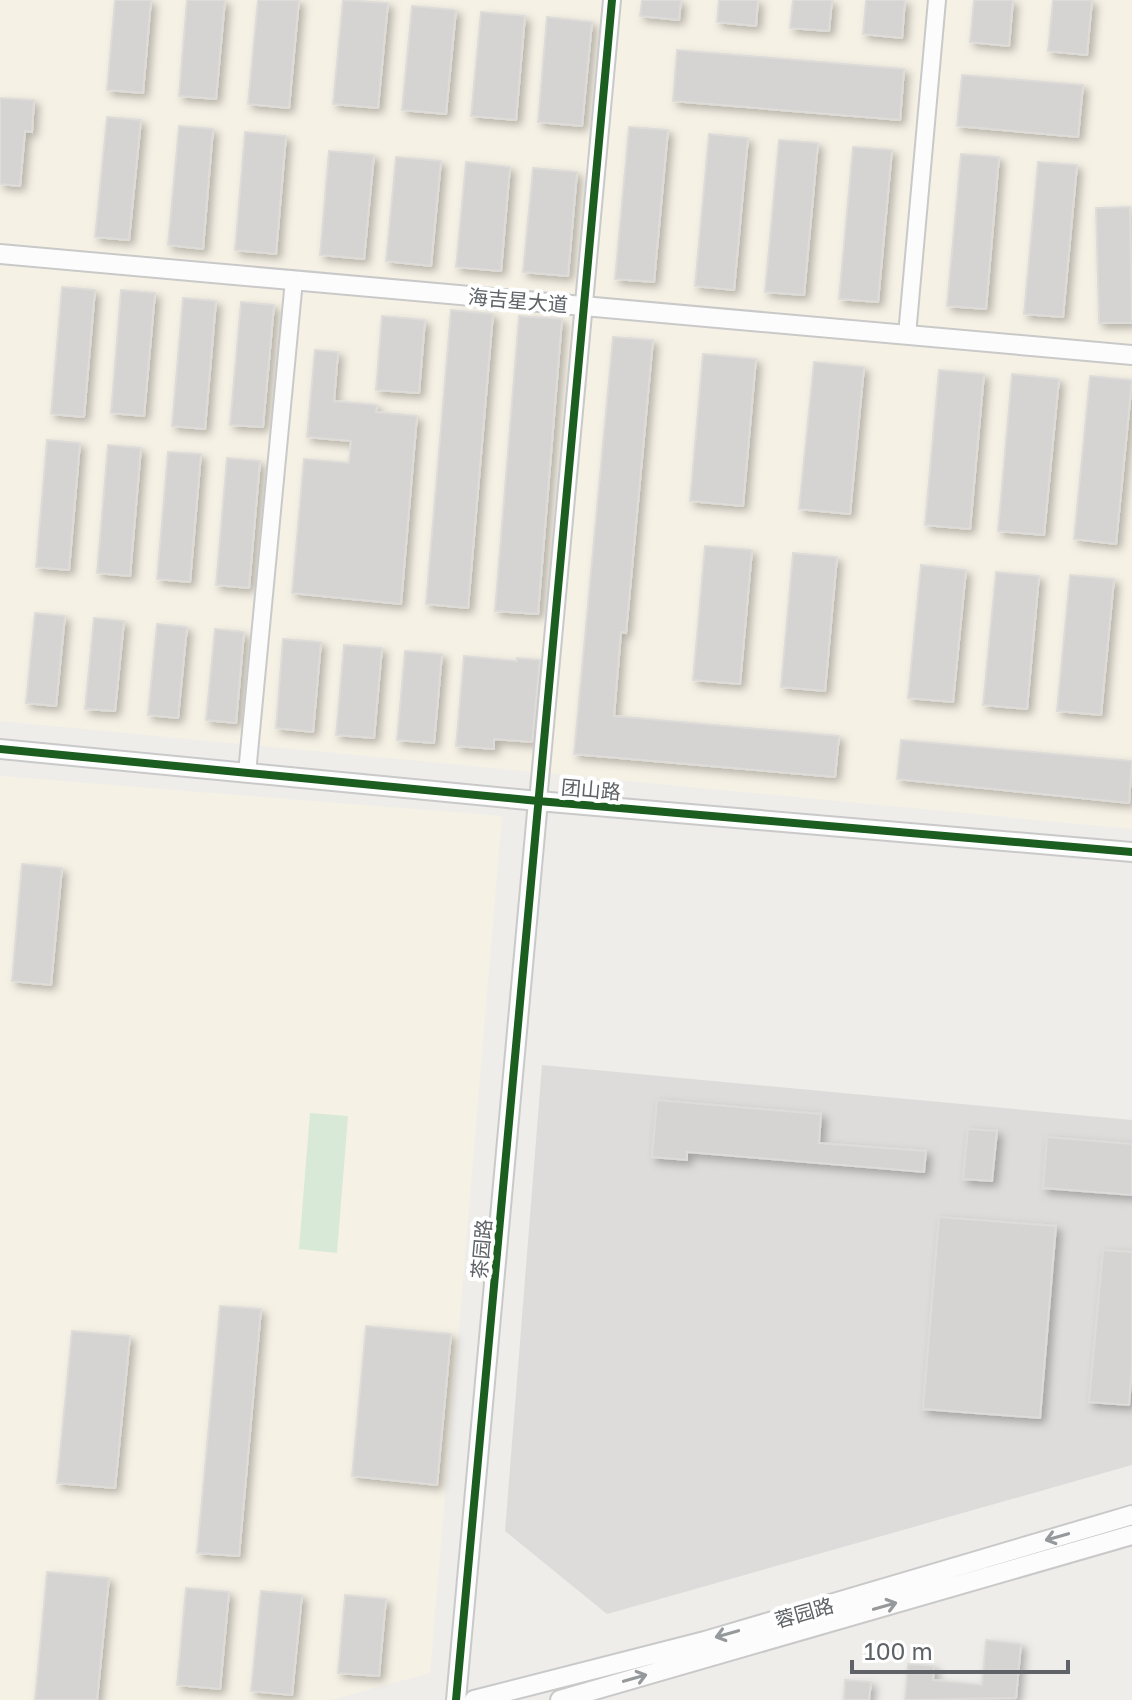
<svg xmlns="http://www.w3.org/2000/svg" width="1132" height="1700" viewBox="0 0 1132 1700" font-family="'Golos Text','Noto Sans SC',sans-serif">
	<defs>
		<filter id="shadow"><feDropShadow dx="4.5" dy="4.5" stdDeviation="4" flood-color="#0004"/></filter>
	</defs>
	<rect width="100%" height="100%" fill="#eeedea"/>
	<!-- commercial -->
	<path fill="#f6f1e5" d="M0,0h1132v829l-1132,-108z
		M0,776l502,40 -72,857 -99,27h-331z"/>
	<!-- industrial -->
	<path fill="#dedcda" d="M542,1065l590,55v345l-525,149 -102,-83z"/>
	<!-- green -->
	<path fill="#d9e9d7" d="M310,1113l38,3 -11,137 -38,-4z"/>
	<!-- building -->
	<path fill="#d5d4d3" stroke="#dedcd9" stroke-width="2" filter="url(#shadow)" d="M115,0h36l-8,93 -36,-3z
		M187,0h38l-9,99 -37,-3z
		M258,0h41l-10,108 -41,-4z
		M343,0l45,3 -10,105 -45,-4z
		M642,0h39l-2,20 -39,-4z
		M719,0h39l-2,26 -39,-4z
		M793,0h39l-3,31 -39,-3z
		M866,0h39l-3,38 -39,-4z
		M974,0h39l-4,46 -39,-4z
		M1053,0h39l-5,55 -39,-4z
		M412,6l44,4 -10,104 -44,-4z
		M481,12l44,4 -9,104 -45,-4z
		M547,17l45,5 -10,104 -44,-4z
		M677,50l227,19 -4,51 -227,-19z
		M962,75l121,10 -5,52 -121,-11z
		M0,98l34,2 -2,32 -7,-1 -5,55 -20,-2z
		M107,117l34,3 -12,120 -34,-3z
		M179,126l34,3 -10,120 -35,-4z
		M629,127l39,3 -14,152 -39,-3z
		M245,132l41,4 -10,118 -41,-4z
		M709,134l39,4 -14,152 -39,-4z
		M779,140l39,3 -14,152 -39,-3z
		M853,147l39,3 -14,152 -39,-3z
		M329,151l45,4 -10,104 -44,-4z
		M961,154l38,3 -13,152 -39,-3z
		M396,157l45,4 -10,105 -45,-5z
		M466,162l44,5 -9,104 -45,-4z
		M1038,162l39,3 -14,152 -39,-3z
		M533,168l44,4 -9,104 -45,-4z
		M1130,207l2,116h-33l-3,-115z
		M62,287l33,3 -11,127 -33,-3z
		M121,290l34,3 -11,123 -33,-3z
		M183,298l33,3 -11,128 -33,-3z
		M241,302l33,3 -11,122 -33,-2z
		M451,310l42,4 -25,294 -42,-4z
		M382,316l43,4 -6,73 -43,-3z
		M519,316l43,3 -24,295 -43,-3z
		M613,337l40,3 -27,293 -5,-1 -7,84 225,20 -4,41 -261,-23z
		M315,350l23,2 -4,49 43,4 -1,7 41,4 -16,188 -109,-11 12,-134 45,4 2,-22 -44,-4z
		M703,354l53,5 -13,147 -53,-5z
		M814,362l50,5 -14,147 -51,-5z
		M939,370l45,4 -14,155 -45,-4z
		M1012,374l47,5 -15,156 -46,-4z
		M1090,376l42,4 -16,164 -42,-5z
		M47,440l33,3 -11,127 -33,-3z
		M108,445l33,3 -11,128 -33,-3z
		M168,452l33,2 -11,128 -33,-3z
		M227,458l33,3 -11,127 -33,-3z
		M705,546l47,4 -12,134 -47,-4z
		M793,553l44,4 -12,134 -44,-4z
		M921,565l45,5 -13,132 -45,-4z
		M996,572l43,4 -12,133 -44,-4z
		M1070,575l44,4 -13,136 -44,-4z
		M35,613l30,3 -9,90 -30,-3z
		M94,618l30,3 -9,90 -30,-2z
		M157,624l30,3 -9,91 -30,-3z
		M215,629l29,3 -8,91 -30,-3z
		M283,639l38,3 -8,90 -37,-4z
		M344,645l38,3 -8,90 -38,-3z
		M405,651l37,3 -8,89 -37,-3z
		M464,656l53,5v-3l23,2 -8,82 -38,-3v10l-38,-3z
		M901,740l231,21 -3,42 -232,-24z
		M22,864l40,4 -11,117 -39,-4z
		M657,1100l164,14 -2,29 107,8 -2,21 -237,-20v8l-35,-3z
		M968,1129l29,2 -5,50 -29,-2z
		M1047,1137l85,7v51l-89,-7z
		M939,1217l117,9 -16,192 -117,-9z
		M1103,1250l29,2v118l-3,35 -40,-3z
		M220,1306l41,3 -22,247 -42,-3z
		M366,1326l85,8 -14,151 -85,-9z
		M72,1331l58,5 -15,152 -58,-5z
		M47,1572l62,6 -12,122h-62z
		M186,1588l43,4 -9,97 -43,-4z
		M261,1591l41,4 -10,100 -41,-4z
		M345,1595l41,4 -7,77 -41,-3z
		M986,1640l35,4 -5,54 -111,2 3,-36 26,2 -1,14 49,5z
		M845,1680l26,2 -2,18h-25z"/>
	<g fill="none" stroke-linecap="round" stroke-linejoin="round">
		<!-- minor casing -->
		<g stroke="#c9c9c9" stroke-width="20">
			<path id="minor" d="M907,335l30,-335
				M247,773l47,-493
				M538,801l74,-801"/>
		</g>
		<!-- tertiary casing -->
		<g stroke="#c9c9c9" stroke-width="22">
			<path id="tertiary" d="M0,254l1132,101
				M0,749l538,52 594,51
				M456,1700l82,-899
				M474,1700l231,-59 427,-126
				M560,1700l572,-165"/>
		</g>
		<!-- minor -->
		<use href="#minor" stroke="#fcfcfc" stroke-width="16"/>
		<!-- tertiary -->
		<use href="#tertiary" stroke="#fcfcfc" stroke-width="18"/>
		<!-- cycleway casing -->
		<g stroke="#fff" stroke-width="13">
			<path id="cycleway" d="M0,749l538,52 594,51
				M456,1700l156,-1700"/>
		</g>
		<!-- cycleway -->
		<use href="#cycleway" stroke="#1b5e20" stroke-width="8"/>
	</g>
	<!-- one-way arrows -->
	<defs><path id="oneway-shaft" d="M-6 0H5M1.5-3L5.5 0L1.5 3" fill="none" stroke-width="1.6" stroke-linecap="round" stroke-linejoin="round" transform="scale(2)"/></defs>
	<g stroke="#96999b">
		<use href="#oneway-shaft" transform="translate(1057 1537) rotate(164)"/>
		<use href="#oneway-shaft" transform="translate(885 1606) rotate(-16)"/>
		<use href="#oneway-shaft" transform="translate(727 1634) rotate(164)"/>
		<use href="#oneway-shaft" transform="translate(635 1678) rotate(-16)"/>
	</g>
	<g text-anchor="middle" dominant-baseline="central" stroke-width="8" stroke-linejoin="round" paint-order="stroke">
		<!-- street labels -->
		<g font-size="20" fill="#5f6367" stroke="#fff">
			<text transform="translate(518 300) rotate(5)">海吉星大道</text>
			<text transform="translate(591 789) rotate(5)">团山路</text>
			<text transform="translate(481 1249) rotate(-85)">茶园路</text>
			<text transform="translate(804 1612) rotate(-16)">蓉园路</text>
		</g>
	</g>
	<!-- scale -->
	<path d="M852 1660v12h216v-12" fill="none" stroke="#5f6367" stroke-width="4"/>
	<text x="864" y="1660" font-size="24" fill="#5f6367" stroke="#ffffff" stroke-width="6" paint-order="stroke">100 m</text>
</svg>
